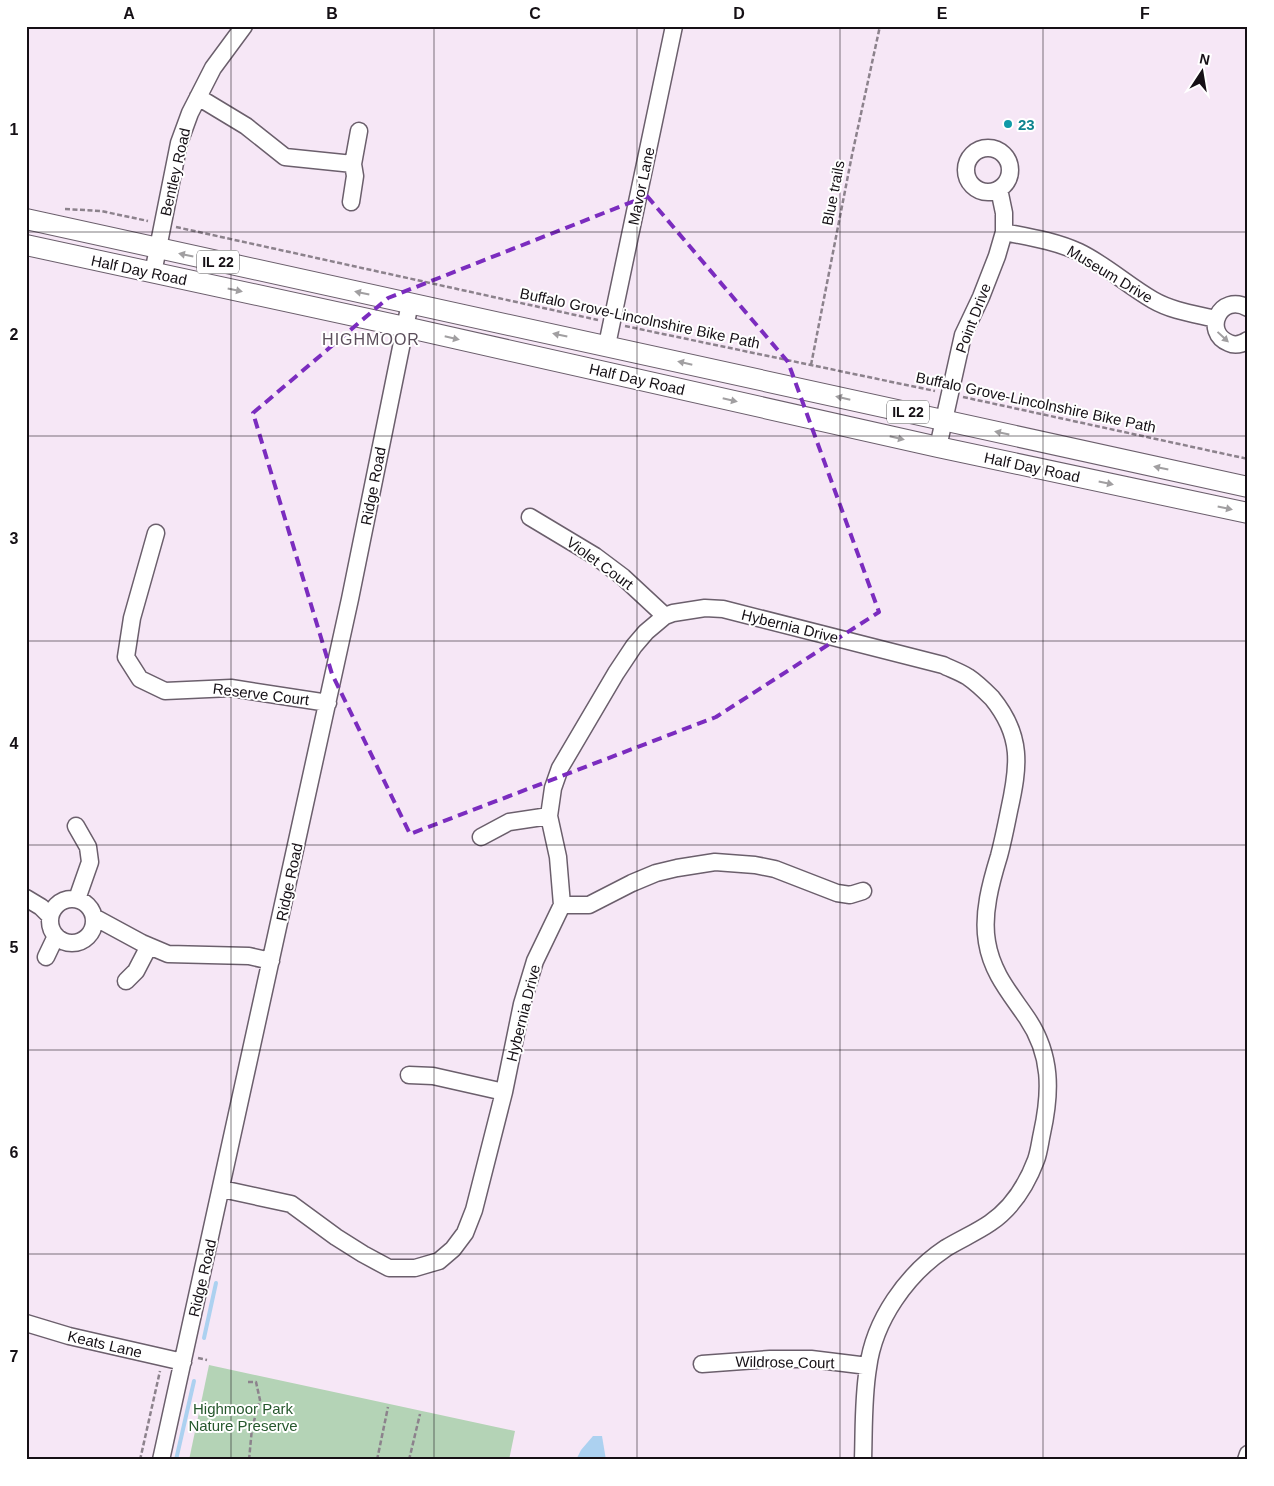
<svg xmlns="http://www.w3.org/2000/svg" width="1274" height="1486" viewBox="0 0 1274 1486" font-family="Arial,sans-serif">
	<rect width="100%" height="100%" fill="#f6e7f6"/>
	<!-- green -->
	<path fill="#b4d3b6" d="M209,1365l306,66 -6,29h-320z"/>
	<!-- water -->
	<path fill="#acd1f0" d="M593,1436h9l4,24h-30l5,-10z"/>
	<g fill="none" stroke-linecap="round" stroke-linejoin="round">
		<!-- stream -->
		<path stroke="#acd1f0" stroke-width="4" d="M204,1338l12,-55
			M176,1460l18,-79"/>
		<!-- minor casing -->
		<g stroke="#6b5f6c" stroke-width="19">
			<path id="minor" d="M198,97l48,29 39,31 68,7 2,12 -4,26
				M966 170a22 22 0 1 1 44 0a22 22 0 1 1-44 0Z
				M353,164l6,-33
				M1004,232c25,5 51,9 75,20 27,13 48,33 74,48 19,11 42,14 63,19
				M153,273l26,-130 11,-30 23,-45 31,-42
				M1248,308c-28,-16 -46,24 -19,35 6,3 13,1 19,-3
				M607,345l67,-319
				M938,447l25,-112 18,-38 16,-41 7,-24v-19l-5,-24
				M530,517l65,39 28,21 42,39
				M156,533l-24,85 -6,39 14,22 25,12 66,-3 97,15
				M76,826l12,21 2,15 -13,37
				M481,837l28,-15 40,-6
				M26,898l15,9 9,9
				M50 921a22 22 0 1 1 44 0a22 22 0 1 1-44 0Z
				M562,905h27l43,-22 24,-10 21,-5 38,-6 40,3 20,4 62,24 13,2 13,-4
				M94,917l48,26 26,11 81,2 22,5
				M46,957l10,-21
				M126,981l10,-10 13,-25
				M409,1075l24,1 71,16
				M222,1189l69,15 45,33 27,17 26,14h26l24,-7 14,-12 12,-16 9,-23 30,-118 18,-88 13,-43 27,-56 -4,-48 -9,-41 4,-28 7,-20 56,-95 18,-27 12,-14 19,-16 8,-3 32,-5 18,1 220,56c8,4 17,7 25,12 9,6 16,13 24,21 31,38 27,68 17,113 -3,15 -6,30 -10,45 -8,26 -17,58 -12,86 5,31 23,51 40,76 25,37 24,74 15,115 -2,9 -3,19 -6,27 -9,24 -24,48 -46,63 -13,9 -29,16 -44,25 -39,26 -72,72 -78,120 -5,30 -4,61 -5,92
				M26,1323l43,13 114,26
				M702,1364l68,-5h41l57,7
				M161,1460l189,-861 60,-296
				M1246,1460l2,-6"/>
		</g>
		<!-- major casing -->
		<g stroke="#6b5f6c" stroke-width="22">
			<path id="major" d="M26,219l1222,268
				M26,245l379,82 533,120 310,66"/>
		</g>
		<!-- path -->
		<path stroke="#8c828c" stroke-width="2.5" stroke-dasharray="5 2.5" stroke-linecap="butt" d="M65,209l36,2 47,10
			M176,227l422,93
			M625,326l310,65
			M811,365l41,-210 28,-129
			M963,397l285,62
			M198,1358l9,2
			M248,1382h8l4,18 -8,28 -3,32
			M140,1460l20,-89
			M377,1460l11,-53
			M409,1460l11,-46"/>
		<!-- minor -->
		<use href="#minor" stroke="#fff" stroke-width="16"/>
		<!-- major -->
		<use href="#major" stroke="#fff" stroke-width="20"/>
	</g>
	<!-- one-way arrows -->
	<defs><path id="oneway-solid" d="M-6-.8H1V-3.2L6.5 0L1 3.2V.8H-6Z" transform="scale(1.25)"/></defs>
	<g fill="#a19fa1">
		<use href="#oneway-solid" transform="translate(186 255) rotate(-168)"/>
		<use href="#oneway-solid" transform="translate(235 290) rotate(12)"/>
		<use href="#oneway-solid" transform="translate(362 293) rotate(-168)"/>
		<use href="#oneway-solid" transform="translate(560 335) rotate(-168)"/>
		<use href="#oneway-solid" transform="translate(1223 337) rotate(43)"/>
		<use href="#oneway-solid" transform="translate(452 338) rotate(13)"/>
		<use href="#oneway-solid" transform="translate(685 363) rotate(-167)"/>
		<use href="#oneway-solid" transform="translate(843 398) rotate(-167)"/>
		<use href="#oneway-solid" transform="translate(730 400) rotate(13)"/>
		<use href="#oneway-solid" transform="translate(1002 433) rotate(-168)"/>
		<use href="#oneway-solid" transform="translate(897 438) rotate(13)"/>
		<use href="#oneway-solid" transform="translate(1161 468) rotate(-168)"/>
		<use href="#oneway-solid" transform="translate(1106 483) rotate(12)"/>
		<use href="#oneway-solid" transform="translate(1225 508) rotate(12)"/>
	</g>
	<!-- marked area -->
	<path fill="none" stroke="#7b2cbf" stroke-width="4" stroke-dasharray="10 6" stroke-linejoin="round" d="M647,196l141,166 91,250 -163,105 -306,117 -78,-160 -79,-261 135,-115z"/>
	<!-- grid -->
	<path fill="none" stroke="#151015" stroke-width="1" stroke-opacity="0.55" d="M231,26v1434M434,26v1434M637,26v1434M840,26v1434M1043,26v1434M26,232h1222M26,436h1222M26,641h1222M26,845h1222M26,1050h1222M26,1254h1222"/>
	<!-- markers -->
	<circle fill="#0f9aa8" stroke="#fff" stroke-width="2" cx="1008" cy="124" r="5"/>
	<g text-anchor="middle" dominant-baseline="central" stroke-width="4" stroke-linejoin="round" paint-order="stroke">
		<!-- shield labels -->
		<g fill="#fff" stroke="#5b585b" stroke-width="1">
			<rect x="197" y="250.5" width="42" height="23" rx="4"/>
			<rect x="887" y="400.5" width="42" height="23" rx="4"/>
		</g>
		<g font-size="14" font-weight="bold" fill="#151015">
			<text x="218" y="262">IL 22</text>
			<text x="908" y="412">IL 22</text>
		</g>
		<!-- culture labels -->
		<g font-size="15" font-weight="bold" fill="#0d838f" stroke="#fff" text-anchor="start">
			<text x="1018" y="124">23</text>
		</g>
		<!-- street labels -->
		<g font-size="15" fill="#151015" stroke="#fff">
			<text transform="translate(175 172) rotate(-77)">Bentley Road</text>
			<text transform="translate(641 186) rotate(-78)">Mavor Lane</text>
			<text transform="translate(833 193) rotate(-79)">Blue trails</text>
			<text transform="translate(139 270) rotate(12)">Half Day Road</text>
			<text transform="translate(1110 274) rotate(31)">Museum Drive</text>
			<text transform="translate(640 318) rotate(12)">Buffalo Grove-Lincolnshire Bike Path</text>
			<text transform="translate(973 318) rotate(-69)">Point Drive</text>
			<text transform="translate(637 379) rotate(13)">Half Day Road</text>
			<text transform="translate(1036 402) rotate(12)">Buffalo Grove-Lincolnshire Bike Path</text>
			<text transform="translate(1032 467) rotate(12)">Half Day Road</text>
			<text transform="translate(373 486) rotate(-79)">Ridge Road</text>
			<text transform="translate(600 563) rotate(36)">Violet Court</text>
			<text transform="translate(790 626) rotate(14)">Hybernia Drive</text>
			<text transform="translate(261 694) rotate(7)">Reserve Court</text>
			<text transform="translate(289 882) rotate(-78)">Ridge Road</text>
			<text transform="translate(523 1013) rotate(-76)">Hybernia Drive</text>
			<text transform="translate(202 1278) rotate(-77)">Ridge Road</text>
			<text transform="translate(105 1344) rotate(13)">Keats Lane</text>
			<text transform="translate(785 1362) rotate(1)">Wildrose Court</text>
		</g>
		<!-- park labels -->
		<g font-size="15" fill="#26582d" stroke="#fff">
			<text x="243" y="1408">Highmoor Park<tspan x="243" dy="17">Nature Preserve</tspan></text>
		</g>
		<!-- neighbourhood labels -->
		<g font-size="16" letter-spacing="1" fill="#5c4f5c" stroke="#fff">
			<text x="371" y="339">HIGHMOOR</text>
		</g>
	</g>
	<!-- border -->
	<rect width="1274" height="1486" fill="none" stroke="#ffffff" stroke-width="55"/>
	<!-- north arrow -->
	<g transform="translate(1202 72) rotate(12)" stroke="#ffffff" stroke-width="4" paint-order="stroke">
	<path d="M0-4L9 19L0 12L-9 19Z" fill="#151015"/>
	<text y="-8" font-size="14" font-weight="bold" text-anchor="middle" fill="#151015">N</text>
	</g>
	<rect x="28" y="28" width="1218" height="1430" fill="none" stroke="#151015" stroke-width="2"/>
	<g font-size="16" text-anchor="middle" font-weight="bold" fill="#151015">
		<text x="129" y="19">A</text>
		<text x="332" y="19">B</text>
		<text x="535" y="19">C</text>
		<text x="739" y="19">D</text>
		<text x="942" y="19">E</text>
		<text x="1145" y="19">F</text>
		<text x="14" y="135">1</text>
		<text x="14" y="340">2</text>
		<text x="14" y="544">3</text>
		<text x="14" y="749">4</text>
		<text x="14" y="953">5</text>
		<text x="14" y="1158">6</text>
		<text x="14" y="1362">7</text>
	</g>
</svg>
